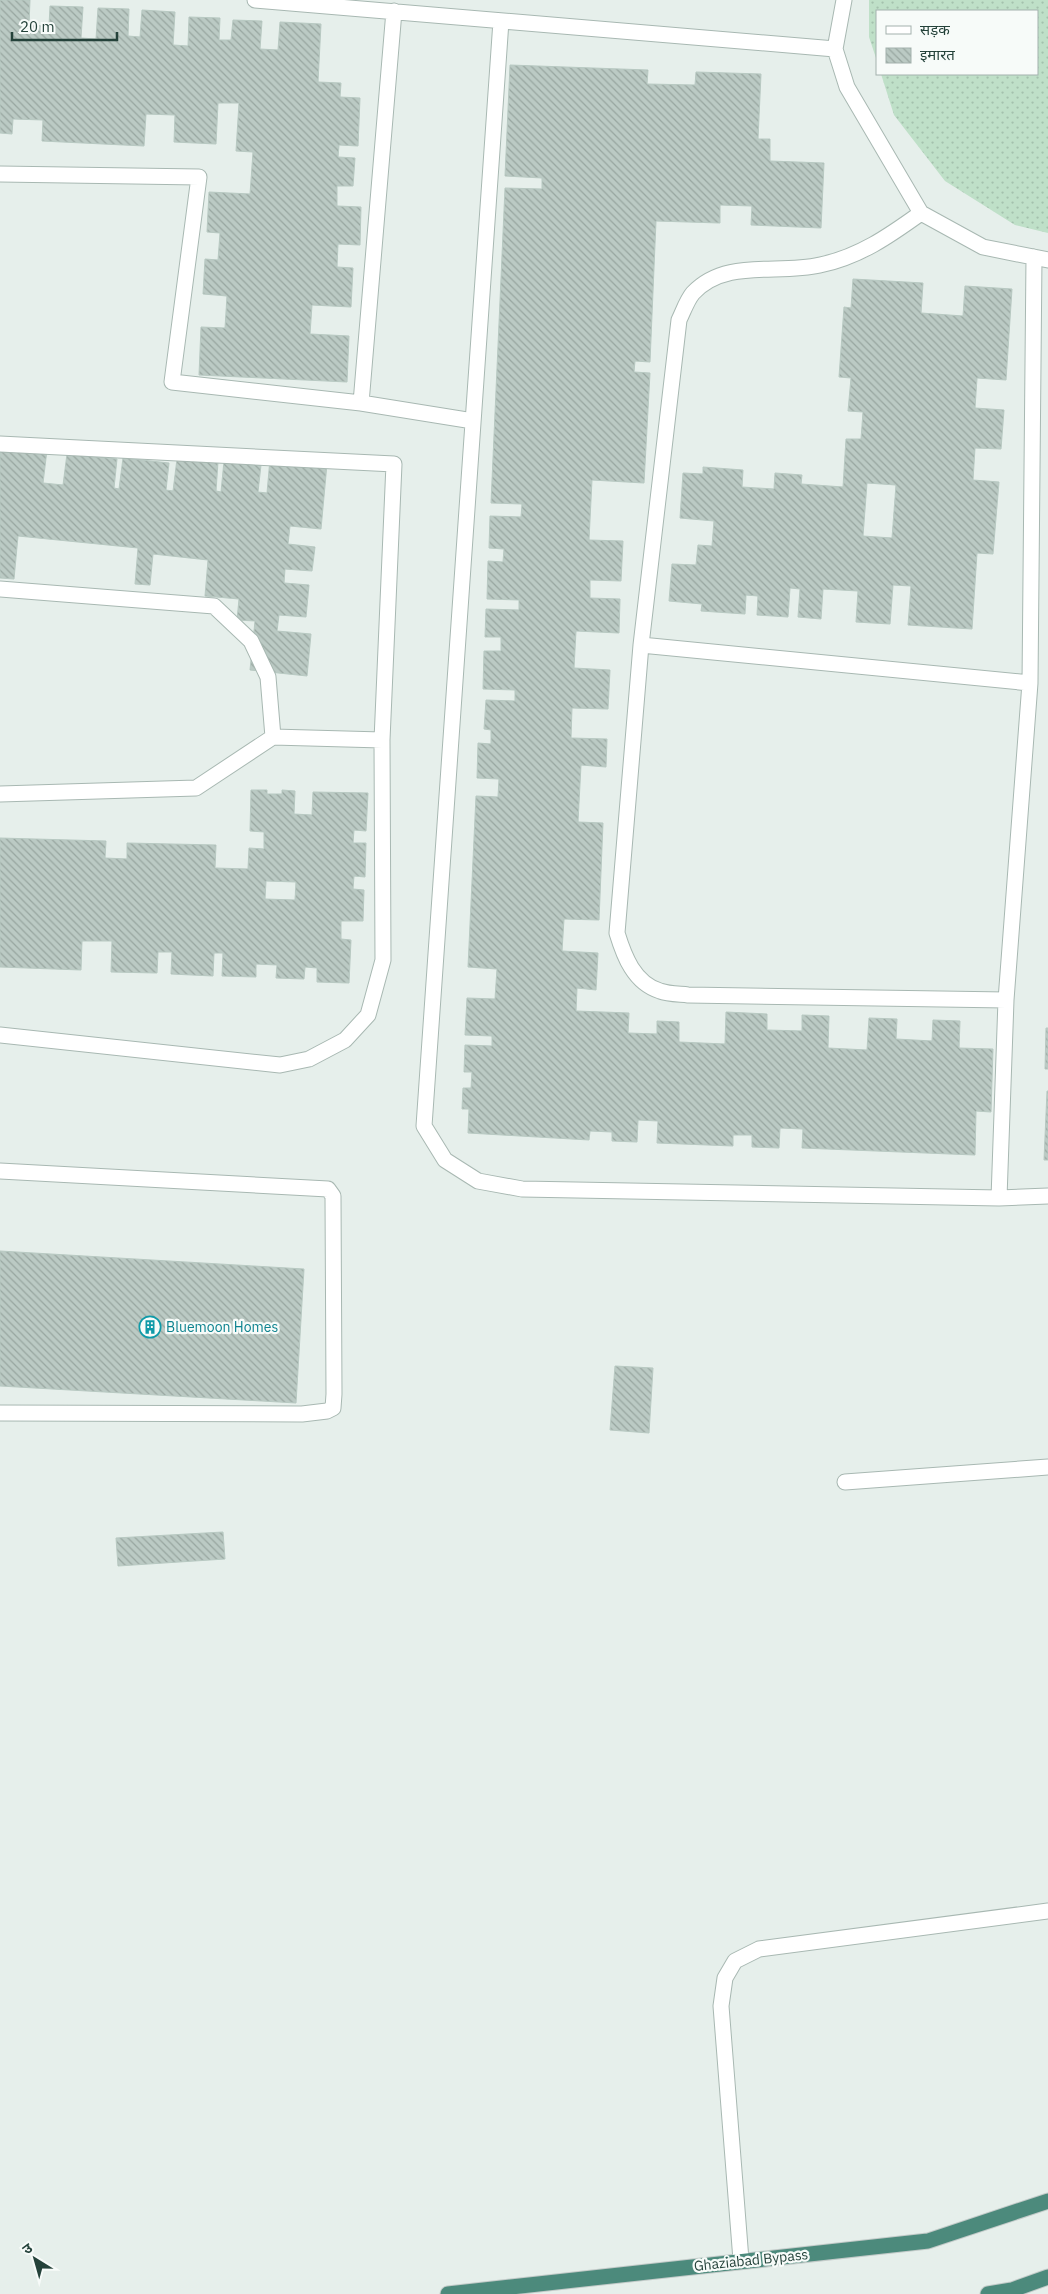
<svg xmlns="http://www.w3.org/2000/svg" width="1048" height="2294" viewBox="0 0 1048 2294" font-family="'IBM Plex Sans','Noto Sans Devanagari',sans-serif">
	<defs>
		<pattern id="garden-dots" width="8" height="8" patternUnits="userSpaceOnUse" patternTransform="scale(1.25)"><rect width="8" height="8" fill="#bfe0c8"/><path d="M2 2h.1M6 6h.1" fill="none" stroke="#a4c1ad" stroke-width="1.8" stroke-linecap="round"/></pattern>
		<pattern id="building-back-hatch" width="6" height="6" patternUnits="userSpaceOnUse" patternTransform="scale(1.25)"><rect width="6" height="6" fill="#bbcac4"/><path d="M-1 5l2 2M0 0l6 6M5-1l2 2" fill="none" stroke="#98a6a0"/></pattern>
	</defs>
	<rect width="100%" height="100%" fill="#e6efeb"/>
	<!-- garden -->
	<path fill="url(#garden-dots)" d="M869,0h179v233l-33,-8 -70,-44 -51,-66 -13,-41h156v-63h-160v50l-8,-24z"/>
	<!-- building -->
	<path fill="url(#building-back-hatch)" stroke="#b8c9c2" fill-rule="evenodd" d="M0,0h30l-1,25 20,1 1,-20 33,1 -2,31 15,1 2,-31 31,1 -1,27 12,1 2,-27 33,2 -2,33 15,1 1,-29 31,1 -1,22h12l2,-20 29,1 -2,28 18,1 2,-28 41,2 -3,58 23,1 -1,14 20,1 -2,48 -19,-1 -1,12 17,1 -2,28h-16v20l24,1 -1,38 -22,-1 -1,23 16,1 -2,39 -39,-2 -2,29 39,2 -2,46 -148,-7 2,-48 24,1 2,-32 -24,-2 2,-35 13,1 2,-27 -13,-1 2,-40 41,2 3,-42 -17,-1 3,-48h-21l-2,41 -42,-2 1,-27 -29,-1 -2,32 -102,-5 1,-21 -30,-1 -1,15 -12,-1z
		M510,65l138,5 -1,14 48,1 1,-13 65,2 -3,65h12v22l54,2 -3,65 -70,-3 1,-19 -32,-1v18l-64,-2 -6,141 -15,-1 -1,11 16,1 -6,110 -52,-3 -3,60 34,1 -2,40 -31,-1v18l30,1 -1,34 -43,-2 -2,37 36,2 -2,39 -36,-1 -1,30 36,1 -1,28 -25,-2 -3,57 25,1 -4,97 -35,-1 -2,32 36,2 -2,37 -19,-2 -1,23 53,2 -1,20 29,1v-13l22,1v20l46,2 1,-32 41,2v16l35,1v-16l27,1 -1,32 39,2 2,-32 28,1 -1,20 36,2 1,-21 27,1 -1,27 34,1 -2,63 -15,-1 -1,44 -173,-7 1,-19 -23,-1 -1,20 -27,-1v-12h-19v11l-76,-3 1,-22 -20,-1 -1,22 -25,-1v-9l-22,-1 -1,9 -121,-7 1,-24h-7l1,-21h8l1,-16h-8l1,-27 27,1v-10l-27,-1 2,-37 28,1 2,-30 -29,-2 8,-171 22,1 1,-18 -22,-1 1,-35 13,1v-14l-7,-1 2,-29 29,1v-11l-32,-1 1,-38h17v-14h-16l1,-28 33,1v-10l-32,-1 1,-38 15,1 1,-13 -15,-1 1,-32 31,1 1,-13 -31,-1 14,-315 37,1v-11l-37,-2z
		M853,279l70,4 -2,30 42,3 2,-30 47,3 -6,91 -29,-2 -2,30 29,2 -3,39 -26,-1 -2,32 26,2 -6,72 -16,-1 -5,76 -64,-4 3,-39 -18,-1 -3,39 -34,-2 2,-31 -35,-2 -2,30 -23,-2 2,-28 -10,-1 -2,29 -31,-2 1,-19 -12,-1 -1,19 -44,-3 1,-7 -33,-3 3,-37 24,1 2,-20 14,1 2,-25 -34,-3 3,-45 20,1v-7l40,3 -1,17 32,2 1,-16 27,2 -1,9 42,3 3,-48h15l2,-27 -15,-1 3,-33 -12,-1 5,-70 7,1zM867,483l29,2 -4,53 -29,-2z
		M0,445l47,5 -4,33 20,2 4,-31 50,5 -3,29 5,1 4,-31 46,5 -3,27 7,1 4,-32 41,3 -2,29 5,1 3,-31 37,4 -3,27 9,1 3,-34 57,5 -6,65 -31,-3 -2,18 27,3 -3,24 -27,-2 -1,14 25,2 -3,32 -27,-2 -2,16 34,3 -4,42 -57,-6 5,-49 -18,-1 2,-21 -34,-3 3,-36 -55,-6 -3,31 -15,-1 3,-36 -120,-12 -4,43 -14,-1z
		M251,790h16v4h15v-4l13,1 -1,23 18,1 1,-23 55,1 -2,38 -12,-1 -1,13h13l-1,34 -11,-1 -1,13 11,1 -1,31h-22v18l10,1 -2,43 -32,-1v-14l-12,-1 -1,12 -28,-1 1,-13 -21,-1v13l-34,-1 1,-23h-9l-1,23 -42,-2 1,-22h-14l-1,21 -46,-1 1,-31h-30l-1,29 -81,-3v-129l106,3 -1,17 22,1v-16l89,2 -1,23 33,1 1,-21 15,1v-17l-14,-1zM266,881l30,1 -1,18 -30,-1z
		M1046,1028h2v41h-3z
		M1047,1091h1v69h-4z
		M0,1251l304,18 -8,134 -296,-17z
		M615,1366l38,2 -4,65 -39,-3z
		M223,1532l2,27 -107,7 -2,-28z"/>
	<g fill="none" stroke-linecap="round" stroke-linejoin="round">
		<!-- service casing -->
		<g stroke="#a8b8b2" stroke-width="17">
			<path id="service" d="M845,1482l203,-15"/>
		</g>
		<!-- minor casing -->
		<g stroke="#a8b8b2" stroke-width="17">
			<path id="minor" d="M255,0l580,49
				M844,0l-9,49 12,38 74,126 62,34 65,13
				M501,21l-77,1105 21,34 33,21 44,8 477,9 49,-2
				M0,174l199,3 -27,205 189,21 112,18
				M921,213c-32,23 -62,44 -101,52 -42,10 -94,-7 -127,28 -6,7 -10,19 -14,27l-38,325 -24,288c7,23 17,50 43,58 8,3 19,3 28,4l318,5 24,-317 4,-426
				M361,403l33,-392
				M0,444l394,20 -12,276 1,220 -15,55 -23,25 -36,19 -29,6 -280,-30
				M0,589l214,17 37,35 17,36 5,60
				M641,645l389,38
				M0,794l196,-6 77,-51 109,3
				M0,1171l328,18 5,7 1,198 -1,14 -6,3 -25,3 -302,-1
				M999,1198l7,-198
				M741,2260l-20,-254 4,-28 10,-17 24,-12 289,-38"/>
		</g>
		<!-- trunk casing -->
		<g stroke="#c2cac8" stroke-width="17">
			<path id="trunk" d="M448,2294l480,-53 120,-40
				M988,2294l24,-4 36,-13"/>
		</g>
		<!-- service -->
		<use href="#service" stroke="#fff" stroke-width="15"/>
		<!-- minor -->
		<use href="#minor" stroke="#fff" stroke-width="15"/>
		<!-- trunk -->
		<use href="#trunk" stroke="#4c8a7c" stroke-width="15"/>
	</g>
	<!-- icons -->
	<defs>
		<g id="building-ring" transform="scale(1.125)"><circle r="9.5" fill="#f7fbf9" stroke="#0f9aa8" stroke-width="1.5"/><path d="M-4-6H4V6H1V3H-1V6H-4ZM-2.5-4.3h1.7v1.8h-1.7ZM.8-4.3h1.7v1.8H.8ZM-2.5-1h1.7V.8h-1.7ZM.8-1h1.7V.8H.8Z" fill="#0f9aa8"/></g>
	</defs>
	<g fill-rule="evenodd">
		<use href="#building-ring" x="150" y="1327"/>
	</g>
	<g text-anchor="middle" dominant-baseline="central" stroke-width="4.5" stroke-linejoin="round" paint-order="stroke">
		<!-- culture labels -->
		<g font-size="14" fill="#0d838f" stroke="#f7fbf9" text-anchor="start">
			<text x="166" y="1327">Bluemoon Homes</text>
		</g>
		<!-- street labels -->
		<g font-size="14" fill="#24423a" stroke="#f7fbf9">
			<text transform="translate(751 2260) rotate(-6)">Ghaziabad Bypass</text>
		</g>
	</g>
	<!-- legend -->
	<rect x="876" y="10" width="162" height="65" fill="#f7fbf9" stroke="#a3b1ad"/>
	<rect x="886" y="26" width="25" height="8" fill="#ffffff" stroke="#a3b1ad"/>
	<text x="920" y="35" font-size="15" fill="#24423a">सड़क</text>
	<rect x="886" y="48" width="25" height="15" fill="url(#building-back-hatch)" stroke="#a3b1ad"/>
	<text x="920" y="60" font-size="15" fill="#24423a">इमारत</text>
	<!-- north arrow -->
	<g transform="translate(35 2259) rotate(323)" stroke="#f7fbf9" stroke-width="4" paint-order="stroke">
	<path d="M0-4L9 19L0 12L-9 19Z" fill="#24423a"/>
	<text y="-8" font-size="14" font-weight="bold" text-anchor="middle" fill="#24423a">उ</text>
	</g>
	<!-- scale -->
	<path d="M12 32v8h105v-8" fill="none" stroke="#24423a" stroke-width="2.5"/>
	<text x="20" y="32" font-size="15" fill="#24423a" stroke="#f7fbf9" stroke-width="4" paint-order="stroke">20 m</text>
</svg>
